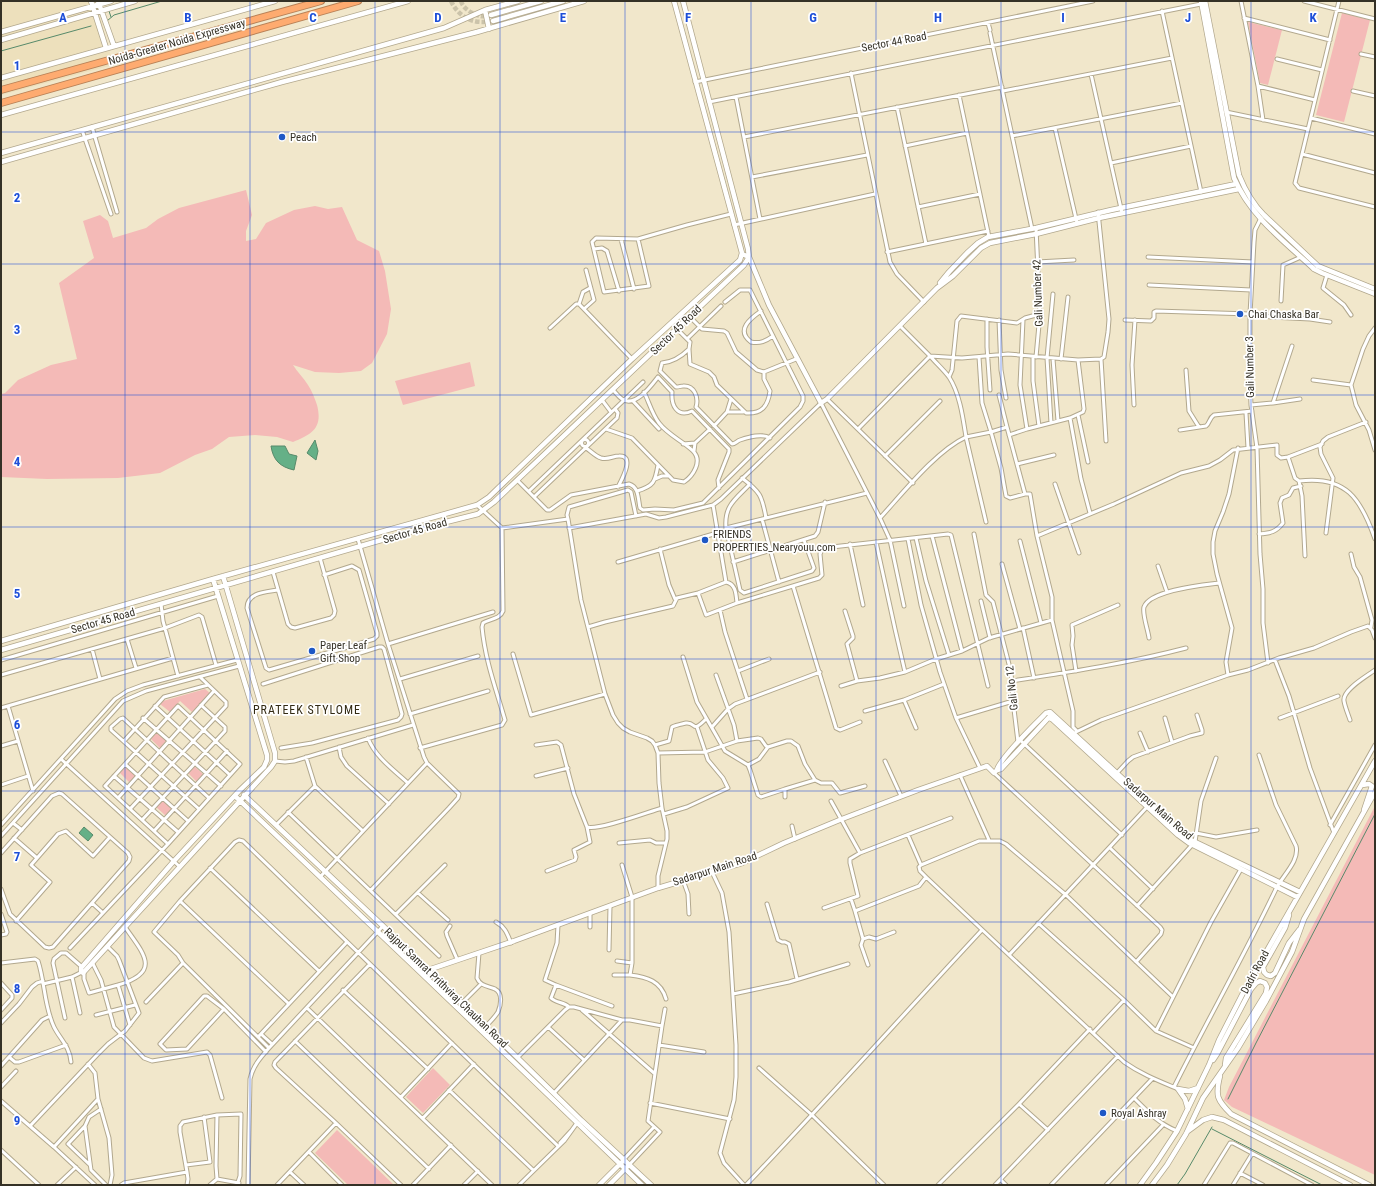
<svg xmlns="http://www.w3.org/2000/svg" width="1376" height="1186" viewBox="0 0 1376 1186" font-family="'Roboto Condensed',sans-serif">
	<rect width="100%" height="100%" fill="#f1e7cb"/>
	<!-- built -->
	<path fill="#ede0bc" d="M1,1h95l17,64 -112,30z"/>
	<!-- green -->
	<path fill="#f4bab7" d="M1342,13l28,7 -26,102 -28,-7z
		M1248,22l34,8 -14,55 -8,-2z
		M246,190l6,25 -6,16v10l10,-2 10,-16 28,-13 21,-4 13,3 14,-2 15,33 22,11 6,20 6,38 -4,25 -15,29 -11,8 -22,2 -24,-1 -22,-7c4,7 11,13 15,20 4,6 7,14 9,20 6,23 -5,29 -24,37l-16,-5 -22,-2 -26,2 -17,12 -17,6 -35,18 -42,5 -71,1 -46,-2v-83l4,-1 13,-13 33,-15 26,-6 -18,-76 35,-25 -11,-37 17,-6 8,6 5,17 33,-10 12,-9 21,-11z
		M470,362l5,24 -72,19 -8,-24z
		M205,689l5,4 -18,19 -12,-11 -10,11 -10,-8 3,-3z
		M157,732l10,8 -7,8 -9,-9z
		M126,766l10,9 -7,7 -9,-9z
		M194,766l10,9 -7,7 -9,-9z
		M163,800l9,9 -6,7 -10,-9z
		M1375,806v369l-143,-68 -8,-7 5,-13z
		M433,1068l17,17 -27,28 -17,-16z
		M337,1130l57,55h-46l-33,-32z"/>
	<!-- water -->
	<path fill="#65b087" stroke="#578a6a" d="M315,440l3,11 -2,9 -9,-7z
		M271,446h14l4,8 8,2 -3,14c-14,-3 -21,-10 -23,-24z
		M84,827l9,8 -5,6 -9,-8z"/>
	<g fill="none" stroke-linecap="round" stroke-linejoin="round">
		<!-- stream -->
		<path stroke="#578a6a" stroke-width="1" d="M109,11l2,6
			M107,21l7,-6 48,-14
			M1,51l90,-25
			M1228,1099l28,-56 119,-229
			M1212,1129l110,56
			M1177,1185l8,-11 27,-47"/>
		<!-- secondary-tunnel -->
		<path stroke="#cbc3aa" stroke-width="4.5" stroke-dasharray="4.5 2" stroke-linecap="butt" d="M451,1c7,15 22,24 39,20
			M461,1c2,8 13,14 20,15 3,1 7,-1 10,-1"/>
		<!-- street casing -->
		<g stroke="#b2a88e" stroke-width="5">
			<path id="street" d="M1241,1l17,85 5,34
				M1304,1l71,18
				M1339,1l-44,182 4,5 76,19
				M1162,11l39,181
				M1244,18l86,22
				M988,23l2,7
				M990,33l42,196
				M1361,54l14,3
				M1277,59l45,11
				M851,73l39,189 7,12 27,28
				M1091,74l31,139
				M695,82l398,-81
				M1258,86l57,14
				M1003,91l169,-33
				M1353,91l22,5
				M959,95l30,142
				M736,97l24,122
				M709,102l492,-98
				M897,107l29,137
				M1226,112l82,17
				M1311,118l64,16
				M92,127l25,85
				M1055,128l22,95
				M82,130l29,84
				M1012,136l170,-33
				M744,137l258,-50
				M905,146l62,-13
				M1302,154l73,19
				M1111,163l80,-17
				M752,177l115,-22
				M918,207l62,-13
				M1261,218l-6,12 -1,12 -4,72v65l1,26 6,43 3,106 3,35v34l5,40
				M734,225l141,-31
				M1036,228l4,86 -4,43
				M621,239l13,50
				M638,239l11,47 -45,6 -12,-50 4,-4 42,1 49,-14 44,-11
				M594,249l8,-1 5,3 12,40
				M887,252l101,-21
				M1148,257l105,5
				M1037,262l37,-2
				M1327,275l-4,13 21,17 7,10
				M1149,285l102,5
				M1281,301l2,-36 18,-8
				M579,304l4,-12 7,-4
				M584,309l10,-9 -8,-30
				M761,311c-10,7 -26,19 -10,31 9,2 15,-1 22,-6
				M690,317l12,12 22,2 3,2 9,19 21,18 7,2 32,-13
				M987,319v28l3,43
				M999,320l2,50 5,28
				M1125,320l26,1 3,-3v-6l2,-1 94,3 21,3 39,2 20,3
				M550,328l26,-24h3l53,55
				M1375,328l-6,8 -6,13 -12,36 5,20 13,25 6,20
				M677,329l13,13 -1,7 1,15 19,8 5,5 3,8 29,28c16,1 22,-7 24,-22l-6,-12v-7
				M687,339l34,-33
				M689,349c-8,8 -16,13 -27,14l-2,8 16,16c3,0 5,-1 7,-1 11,-1 16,11 13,21l36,37c3,0 5,-3 8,-4 9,-3 22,-7 30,-2
				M930,356l32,2 46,-4 70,6 23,-1 3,-2 4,-25 1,-13 -11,-107
				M930,356c6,7 14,14 19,21 11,17 14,41 17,60l25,-5 10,36 5,28 4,2 15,-4h5l7,42
				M979,357l3,46 9,29 16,-5 18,67
				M1033,357v24l6,45
				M1053,359l5,62
				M1061,359l7,-62
				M1101,359l5,82
				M1186,370l3,41 10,16
				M949,377l3,-7 5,-49 4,-5 56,7 8,-5 15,-4
				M1313,380l38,5
				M613,390c3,3 6,7 9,9 13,9 29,-13 36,-22l14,15c-1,13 5,26 20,19l37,38v3l-11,28 1,8
				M999,395l8,32
				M827,399l86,84
				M602,400l9,12
				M633,401l26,28
				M1273,403l19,-57
				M1134,405l-2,-40 3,-45
				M1251,405l22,-2 27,-4
				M727,412h16
				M1246,413l2,35
				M1078,415l10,47
				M1070,418l11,61 9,34
				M1051,423l-4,-65 6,-64
				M714,426l13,-14 4,-13
				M606,429l26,9 41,42 11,2c9,-6 19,-21 9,-31 -10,-10 -25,-16 -34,-28 -7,-9 -10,-21 -15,-31
				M858,429l72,-73 -30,-30
				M1027,429l43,-11 13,-6 1,-3 -6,-49
				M1180,430l26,-4c4,-3 3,-8 8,-11l38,-4
				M1009,435l18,-6 -7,-44 3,-65
				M581.5 443a3.5 3.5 0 1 1 7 0a3.5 3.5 0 1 1-7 0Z
				M695,443l15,-14
				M683,444l12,-1 -1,8
				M586,448c5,3 9,8 15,10 7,2 12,-2 18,-2 17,-1 2,25 -1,31
				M885,456l55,-55
				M1288,457l34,-13
				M1017,464l37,-9
				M742,478c18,14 20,17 24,40
				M655,479l7,-3h7
				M517,480l30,30h3l21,-15 58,-11c10,3 9,15 11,24l3,2 12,-1 19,1 29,-7 97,-96 3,-6v-5l-53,-106h-10l-15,12
				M1299,481c47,-6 62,18 76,58
				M1055,484l24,69
				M529,491l114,-109
				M637,491c17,-5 18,-9 21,-26
				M534,497l83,-79 1,-5 -3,-4
				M477,505l25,23 66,-9 13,81 24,94 8,21 5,8 5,5 7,4 17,6 5,3 3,4 3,8 1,30 3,25 5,23v8l-9,37v12
				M713,505l13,77c10,2 10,12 11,21l82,-25 3,-3 -2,-21 3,-6 125,-14 3,1 37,151
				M880,518c23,-25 56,-67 86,-81l20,85
				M568,519l-1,-4 2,-8 59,-17 3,2 5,24
				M762,519l17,63
				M569,528l77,-14 13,4 7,-1 47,-12 8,-6 100,-96 59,115 10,22 14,66
				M726,528c-2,-23 10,-29 24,-44
				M1326,533l7,-55 -12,-24 -1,-7 3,-6 5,-4 38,-15
				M974,534l12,61 7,7 18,70 2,29 5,41
				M1259,534c12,-1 17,-2 24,-11l-3,-20 2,-5 7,-3 4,-7 8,-2
				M932,536l30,115
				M916,538l10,43 23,74
				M358,539l30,105 36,113 3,6 32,31 -1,4 -9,10 -78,82
				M908,539l13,66 19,67 16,46 24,50
				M804,540l10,28 -2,3 -68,22 -4,-3 -14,-62 141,-35
				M1020,541l21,82
				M876,542l19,87 10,43
				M850,544l13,61
				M660,549l9,36 6,14
				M1351,554l3,13 6,10 12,43 -1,7
				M618,562l99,-29
				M733,562l82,-26 3,-4 7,-30
				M1002,564l18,65
				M1158,566l9,26
				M273,572l15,52 3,3 4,1 36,-10 3,-3 1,-4 -15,-53
				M793,586l43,142 4,2 20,-8
				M278,590c-11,2 -31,2 -31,18l19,60 3,2 89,-26 16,-5 3,-3v-3l-18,-63 -7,-4 -28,9
				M698,593l8,22 31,-12
				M981,601l9,37
				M161,604l2,17 15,55
				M720,610l5,22 22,67
				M845,611l8,25v2l-6,6 10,37
				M588,627l17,-5 68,-16 4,-8 21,-5 28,-11
				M1023,628l11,50
				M1149,638c-1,-8 -7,-24 -5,-31 6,-17 59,-22 75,-24
				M127,639l9,29
				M388,644l105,-32
				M92,649l8,30
				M513,654l18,61 74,-21
				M683,657l14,45 19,33 9,16 23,14 2,5 8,25 3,2 24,-8
				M1,660l217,-64
				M1275,660l14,36 21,72 24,65
				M738,671l31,-12
				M1076,671l-4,-26 1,-9 -1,-11 46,-20
				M1,675l164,-47 34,-13 3,2 14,48
				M716,675l18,50 3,16
				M1228,675l-2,-13 6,-34 -15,-54 -4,-20v-12l2,-11 8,-19 6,-18 9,-46
				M400,679l78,-23
				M1012,681c58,-9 117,-18 174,-33
				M263,684l116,-37h3l2,2 18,65 -1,3 -3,3 -86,23 -31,5
				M841,686l16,-5 23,-3 25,-6 31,-13 26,-8 27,-13 63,-18
				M904,700l12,28
				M8,706l25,85
				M155,706l75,69
				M178,706l62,58 -72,80 -63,-58z
				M1,708l172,-50
				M865,711l39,-11 40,-16
				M410,714l78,-23
				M143,718l78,68
				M956,718l57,-17
				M1165,718l7,24
				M1280,718l58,-22
				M1350,720c-2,-6 -5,-13 -6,-19 -2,-11 23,-25 31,-31
				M712,727l16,-18 7,-5 85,-32
				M1077,731l-4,-4v-16l-21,-91v-23l-15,-61 77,-32 67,-31 28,-7 11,-6 13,-10 44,-5v10l4,3 7,-1 7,21 4,3 3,15 3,60
				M1076,732l25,-12 127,-45 20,-5 31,-12 35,-10 37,-16 17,-6 4,4 3,8
				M1140,733l8,19
				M368,738c7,19 26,32 40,45
				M1020,740l102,95
				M124,741l40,-44 44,-12
				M536,745l21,-3 4,3 13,49 13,33c11,4 61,-15 75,-19
				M655,745l14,-4 3,-14c4,-2 10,-3 14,-4 11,-1 5,11 20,-4
				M1,746l17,-5
				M339,747l2,10 6,9 42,38
				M420,748l82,-23 3,-5c-9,-31 -20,-60 -23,-93l1,-4c7,-4 17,-4 20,-12l-1,-83
				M658,753l47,-1 32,-11 21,-3 3,1 5,7 2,1
				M61,759l118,107
				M275,761l10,1 9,-1 119,-36
				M885,761l16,35
				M125,764l63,57
				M748,765l11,-6 9,-12 19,-6h4l7,5 7,18 10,16 6,3h11l8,10 25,-7
				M994,773l166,154 2,3 -1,4 -25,28
				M1116,774l12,-13 5,-4 57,-21 12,-3v-3l-5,-15
				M960,775l29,65
				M114,776l64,56
				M536,776l32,-8
				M1,785l27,-9
				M315,786l48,45
				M785,797v-8l30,-9
				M118,798l96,-107
				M831,801l29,52
				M1148,806l-139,149 115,107c17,12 35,19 54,27
				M130,809l96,-103v-4l-26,-25
				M199,809l-88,-79v-3l9,-8 3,-1 86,80
				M288,812l151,144
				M664,814l23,-7 41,-19 -5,-10 -15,-18 -11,-33
				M142,820l83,-89v-4l-24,-22
				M13,823l9,7
				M1,825l114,-126 12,-8 16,-6 94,-25
				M276,825l39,-39 -9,-29
				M1330,825l45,-80
				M792,826l3,13
				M154,831l73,-80
				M1196,833l20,4 41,-7
				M908,835l13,30
				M1,836l122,-135 23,-10 93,-25
				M14,838l23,20
				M1195,842l6,-41 15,-43
				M619,843l31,-3 6,3h10
				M1110,848l43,41
				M1,853l51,-57 7,-3 3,1 66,59 2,4 -1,4 -76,86 -4,1 -4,-1 -35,-33 -9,-25
				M210,868l109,103
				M547,871l28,-11 1,-3 -2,-7 16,-8 -3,-15
				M712,872l10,21 7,39 7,113v32l-2,23 -14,53 4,10 20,22
				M320,877l107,-114
				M926,877l83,78
				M683,880l5,14 1,20
				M418,893l30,27
				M851,899l4,12
				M180,901l109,103
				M92,903l11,10
				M767,904l11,36 4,2h3l4,2 8,35
				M1137,906l55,-61
				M824,908l34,-12 -8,-33v-4l10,-6 91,-35
				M590,913v14
				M1,914l6,18 -1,2 -5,1
				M396,914l49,-49
				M16,921l34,-39 -19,-17 27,-31 8,-3 27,25 17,-19
				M496,922c9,5 11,11 15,21
				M1038,923l86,77 32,31 38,17
				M450,926l-4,6 1,4 10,23
				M863,939l6,-2 7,2 18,-7
				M70,948l98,-104
				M609,950l1,-44
				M479,953l-2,25c3,8 11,8 18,11 8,4 6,16 3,23 -3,5 -8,10 -12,14
				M617,961l15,2
				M1,963l34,-4 3,2c7,21 6,45 16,66 6,12 16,20 17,35
				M93,964l8,16 13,47 30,31 8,3 55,-9 3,3 12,43
				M370,964l-95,98 -1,3 2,3 60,55 65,62
				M868,965l-7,-20 2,-6 -8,-28 64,-25 7,-9 -6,-6 -1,-4 2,-2 58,-24h21l6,3 60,51 107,102
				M84,973v6l5,14 29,-8 12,40
				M614,975h16l2,-12v-66l-10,-32
				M630,975c17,2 31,6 36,24
				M72,977l8,36
				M1,983l11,12v3l-11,12
				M43,984l29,-7 10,-5
				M118,985c44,-13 26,-31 7,-58
				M556,985l-11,-5 12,-37 1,-18
				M343,990l85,79
				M733,994l56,-12 59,-18
				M146,1002l37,-39
				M462,1003l19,-19
				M569,1007c-5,-5 -13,-4 -18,-9l5,-13 56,21
				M307,1008l185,177
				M224,1009l-37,40 -21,1 -6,-6 44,-48h3l17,13 42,43
				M582,1010l72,63
				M96,1015l39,-10
				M65,1018l-12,-55 1,-4 7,-6h5l16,14
				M1,1023l18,-19 13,-17 5,-4 6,-2
				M662,1026l3,-17
				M548,1027l36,33
				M1156,1031l55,-109 30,-53
				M1093,1033l31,-33
				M261,1034l11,10
				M258,1037l89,-95
				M295,1041l134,128
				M659,1045l45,7
				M269,1048l-86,-85 -5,-8 -24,-23 26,-31 55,-59 4,-2 4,1 315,305
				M9,1057l6,5h4l47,-17
				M518,1057l47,-47 4,-3h5l48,13
				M88,1064l7,9 3,26 11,39 3,37 -2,10
				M1,1066l41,-46 8,-4
				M759,1068l53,47 72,70
				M1,1087l15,-16
				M1174,1087c33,-66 70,-131 102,-198 6,-13 24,-28 20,-43l-20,-41 -17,-50
				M449,1090l84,80
				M554,1093l68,-73h8l32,6 -14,95 12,11 -31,33
				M401,1097l51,-54
				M1134,1098c13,13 25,26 43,33
				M1,1101l53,46 41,38
				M650,1103l80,16
				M1019,1104l29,26
				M101,1109l-12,8 -4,9 6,44 15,15
				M423,1118l51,-54
				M30,1126l67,-71 11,-11 17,-13 14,-18 -20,-53 -2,-4 -9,-9
				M85,1126l-17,18 22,21
				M560,1143l11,-12
				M54,1147l44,-48
				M1,1150l38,35
				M309,1152l33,33
				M624,1159l30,-32
				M186,1165l24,-3 -6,-45
				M187,1172l-7,-40v-6l3,-4 34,-7 24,-1 -1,62 -3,9
				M290,1172l14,13
				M1240,1173l23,12
				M217,1179l22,4
				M1001,1180l5,5
				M57,1185l19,-18
				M121,1185l3,-2 63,-11 1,7 -1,6
				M210,1185l7,-6 -1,-13 1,-51
				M248,1185l2,-106c3,-13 10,-21 19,-31l114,-122
				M277,1185l59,-62
				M413,1185l38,-40
				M464,1185l14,-14
				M519,1185l45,-44 13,-18
				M746,1185c80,-84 157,-170 236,-255
				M938,1185l81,-81 71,-75
				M995,1185l123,-129
				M1051,1185l101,-106
				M1106,1185l57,-60
				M1204,1185l26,-42h3l79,42
				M1233,1185l19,-31"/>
		</g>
		<!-- secondary casing -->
		<g stroke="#b2a88e" stroke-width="6">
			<path id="secondary" d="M91,1l15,47
				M98,1l16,45
				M1201,1l33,177c17,39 50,63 80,91l8,4 53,21
				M1205,1l34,174c6,15 14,29 25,40l54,51 57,23
				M485,10l4,19
				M491,15l50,-14
				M493,21l70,-20
				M1,32l110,-31
				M1,40l134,-39
				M1,78l274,-77
				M1,115l407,-114
				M1,153l443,-125 41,-18 33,-9
				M1,162l281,-80 195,-50 107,-31
				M742,254l7,3 20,48 52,98 6,-4 110,-111 16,-12 28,-28 9,-5 46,-9 63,-16 140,-29
				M940,283l9,-11 18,-19 11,-10 10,-6 48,-9 75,-18 125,-26
				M213,579l54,176v5l-3,7 -25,24 -65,70 -93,107v3l2,2 188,-206 4,-6v-8l-52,-177
				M1,641l212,-62 264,-74 12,-8 143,-138 108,-99 2,-7 -68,-252
				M1,650l429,-124 48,-12 16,-12 250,-237 5,-8 -1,-8 -65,-248
				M1049,718l3,1 126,116 11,8 108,54
				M997,770c2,-11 39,-47 49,-57l4,-1 131,120 10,8 109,52
				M1362,785l7,-1 3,2 -8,24
				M244,795l139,131 198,194 70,65
				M235,796l184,175 223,214
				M1289,915l-4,13 -22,39 1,5 3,3 4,1 4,-3 14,-30 10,-13
				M428,970l86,-29 144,-53 84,-25 42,-20 58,-24 76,-29 66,-23 3,-1 7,7 3,-3 4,-1 51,-55
				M1213,1060l4,-6 34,-65 5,-6 4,-2 5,2 2,4 -1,6 -40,65 -1,7
				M1220,1076c-5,20 -3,24 11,38l138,71
				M1178,1089l7,10 3,10
				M1178,1089l11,2 9,-3
				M1188,1131l15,-11 9,-3 12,3 126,65
				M599,1185l23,-23
				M609,1185l18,-18
				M1140,1185l16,-22 21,-32 32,-66 10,-25 24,-47 26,-46 106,-186
				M1152,1185l15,-20 19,-31 17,-36 35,-50 28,-47 26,-49 12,-33 71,-127"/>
		</g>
		<!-- highway casing -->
		<g stroke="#b88056" stroke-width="8">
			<path id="highway" d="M1,90l320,-89
				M1,103l357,-102"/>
		</g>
		<!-- street -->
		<use href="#street" stroke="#fff" stroke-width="3"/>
		<!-- secondary -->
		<use href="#secondary" stroke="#fff" stroke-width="4.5"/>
		<!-- highway -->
		<use href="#highway" stroke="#feab70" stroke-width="6"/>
	</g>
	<!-- grid -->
	<path fill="none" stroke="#1d4ed8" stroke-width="1" stroke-opacity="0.55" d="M125,1v1184M250,1v1184M375,1v1184M500,1v1184M625,1v1184M751,1v1184M876,1v1184M1001,1v1184M1126,1v1184M1251,1v1184M1,132h1374M1,264h1374M1,395h1374M1,527h1374M1,659h1374M1,791h1374M1,922h1374M1,1054h1374"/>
	<!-- markers -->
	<g fill="#1e58c5" stroke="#fff" stroke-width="1.5">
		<circle cx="282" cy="137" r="4"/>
		<circle cx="1240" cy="314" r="4"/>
		<circle cx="705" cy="540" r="4"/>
		<circle cx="312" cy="651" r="4"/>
		<circle cx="1103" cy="1113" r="4"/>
	</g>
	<g text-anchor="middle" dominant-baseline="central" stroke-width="3.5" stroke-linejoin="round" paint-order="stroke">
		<!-- street labels -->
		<g font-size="11" fill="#353126" stroke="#fff">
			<text transform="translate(177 42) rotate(-16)">Noida-Greater Noida Expressway</text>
			<text transform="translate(894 42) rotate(-11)">Sector 44 Road</text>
			<text transform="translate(1038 293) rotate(-92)">Gali Number 42</text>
			<text transform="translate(676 330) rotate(-44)">Sector 45 Road</text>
			<text transform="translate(1250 367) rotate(-91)">Gali Number 3</text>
			<text transform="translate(415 531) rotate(-16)">Sector 45 Road</text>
			<text transform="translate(103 621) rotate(-16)">Sector 45 Road</text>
			<text transform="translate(1012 688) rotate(-96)">Gali No 12</text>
			<text transform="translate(1158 809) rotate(41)">Sadarpur Main Road</text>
			<text transform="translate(715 869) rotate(-18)">Sadarpur Main Road</text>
			<text transform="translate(1255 972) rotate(-62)">Dadri Road</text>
			<text transform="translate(446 988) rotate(44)">Rajput Samrat Prithviraj Chauhan Road</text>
		</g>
		<!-- poi labels -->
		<g font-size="11" fill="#353126" stroke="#fff" text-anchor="start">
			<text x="290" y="137">Peach</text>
			<text x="1248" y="314">Chai Chaska Bar</text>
			<text x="713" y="534">FRIENDS<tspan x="713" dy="13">PROPERTIES_Nearyouu.com</tspan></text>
			<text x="320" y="645">Paper Leaf<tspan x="320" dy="13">Gift Shop</tspan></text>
			<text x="1111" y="1113">Royal Ashray</text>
		</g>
		<!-- neighbourhood labels -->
		<g font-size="12" letter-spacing="1" fill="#322a13" stroke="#fff">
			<text x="307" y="710">PRATEEK STYLOME</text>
		</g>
	</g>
	<g font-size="13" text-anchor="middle" font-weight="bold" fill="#1d4ed8" stroke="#fff" stroke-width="3.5" stroke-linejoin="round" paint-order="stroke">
		<text x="63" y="22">A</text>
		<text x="188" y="22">B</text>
		<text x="313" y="22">C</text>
		<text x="438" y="22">D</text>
		<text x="563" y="22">E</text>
		<text x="688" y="22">F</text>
		<text x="813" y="22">G</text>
		<text x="938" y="22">H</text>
		<text x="1063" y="22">I</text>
		<text x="1188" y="22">J</text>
		<text x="1313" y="22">K</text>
		<text x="17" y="70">1</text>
		<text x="17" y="202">2</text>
		<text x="17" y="334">3</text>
		<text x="17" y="466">4</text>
		<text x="17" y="598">5</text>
		<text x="17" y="729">6</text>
		<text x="17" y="861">7</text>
		<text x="17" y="993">8</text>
		<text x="17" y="1125">9</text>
	</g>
	<!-- border -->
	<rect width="1376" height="1186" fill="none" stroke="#353126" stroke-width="4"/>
</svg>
